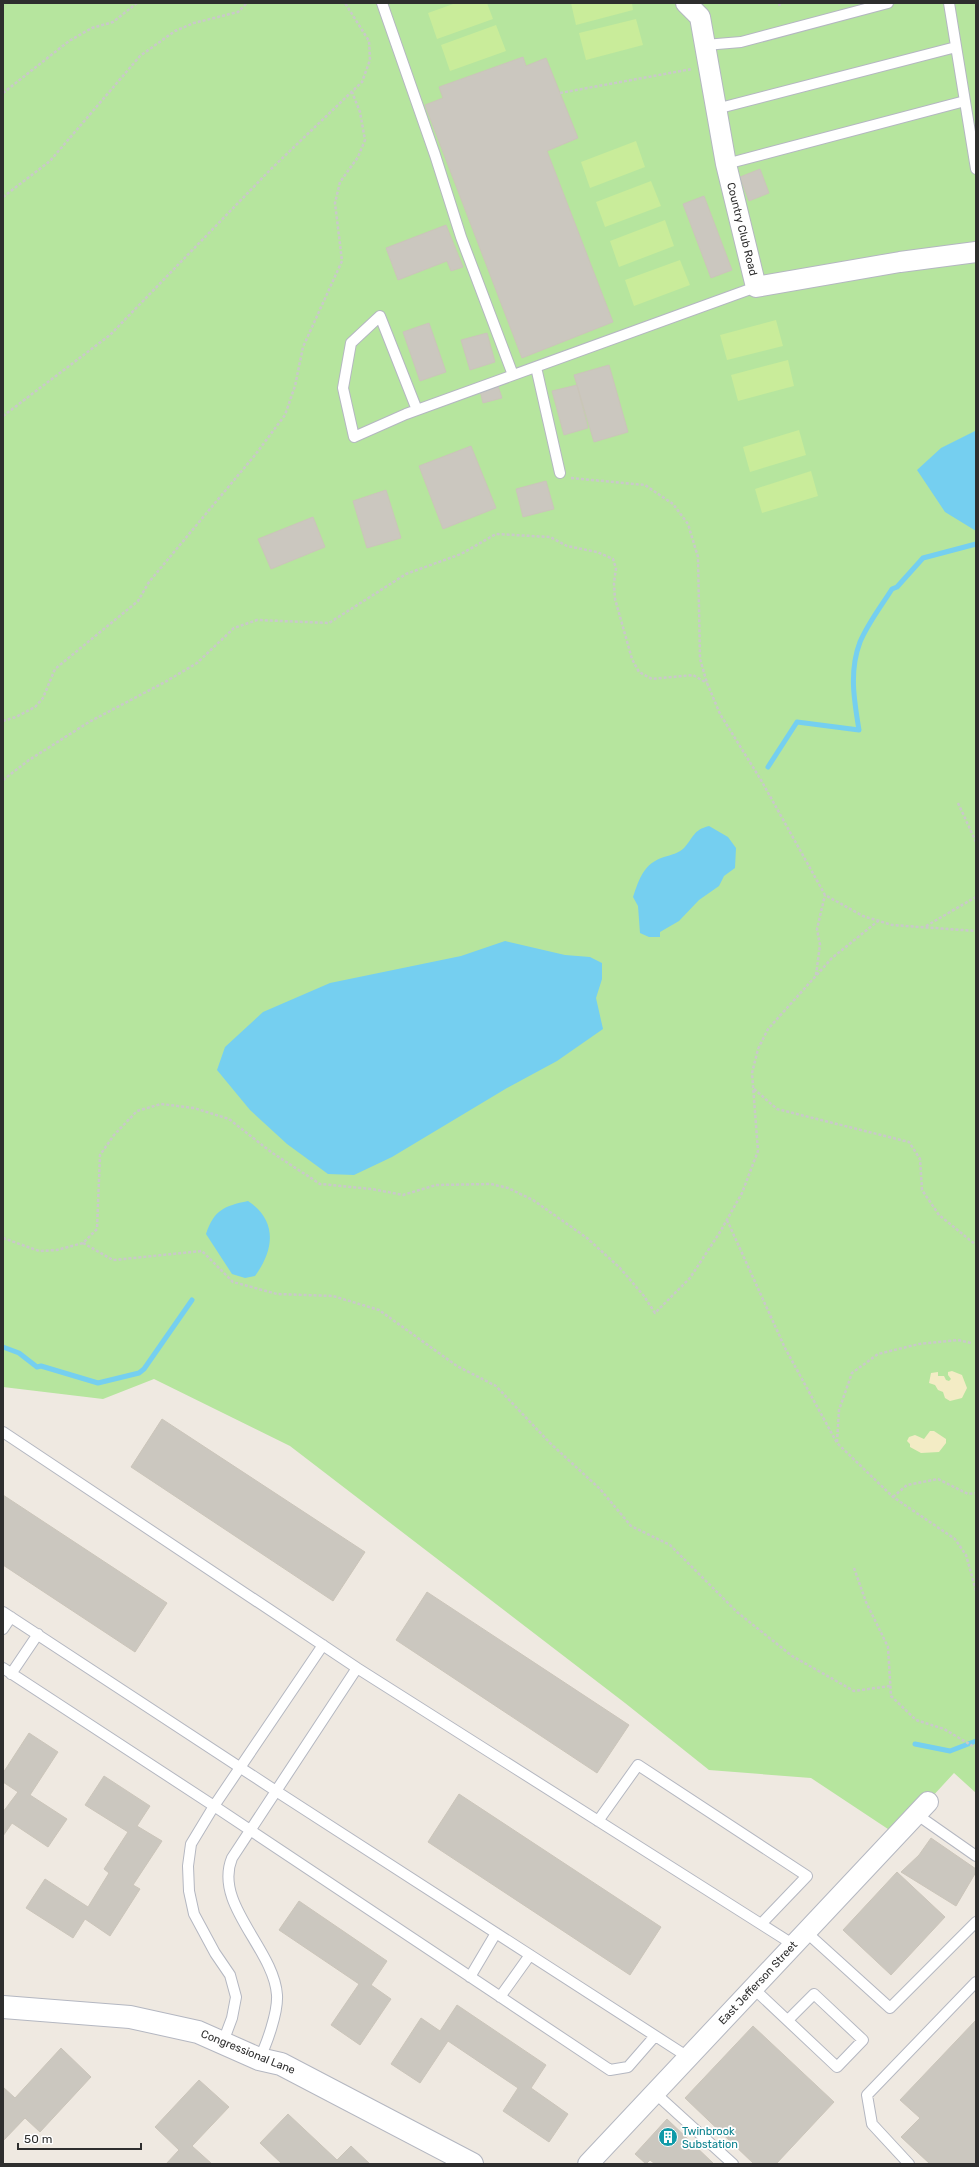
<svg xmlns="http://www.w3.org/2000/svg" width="979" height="2167" viewBox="0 0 979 2167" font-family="Rubik,sans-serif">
	<rect width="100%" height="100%" fill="#efe9e1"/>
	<!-- green -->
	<path fill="#b6e59e" d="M3,3h973v1790l-22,-20 -57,62 -86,-57 -102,-8 -84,-67 -335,-257 -136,-67 -51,20 -100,-12z"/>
	<!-- sand -->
	<path fill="#f3ecc5" d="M952,1371l10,4 5,13 -5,10 -12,3 -5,-3 -2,-6 -5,-2 -3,-5 -6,-2 2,-10 7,-1v4h6l2,4 3,1 2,-2 -3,-4v-3z
		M930,1431h4l12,8v4l-7,9 -18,1 -11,-6v-3l-3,-3 2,-4 6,-2 9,4z"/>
	<!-- pitch -->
	<path fill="#c9ec9a" d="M456,3h31l6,16 -56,20 -9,-26z
		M571,3h61l1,7 -57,15z
		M636,19l7,26 -57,15 -7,-27z
		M496,25l10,26 -56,20 -9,-26z
		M636,141l9,26 -55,21 -9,-26z
		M651,181l10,25 -56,21 -9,-25z
		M665,220l9,26 -55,21 -9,-26z
		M680,260l10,25 -56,21 -9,-26z
		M776,320l7,26 -56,14 -7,-25z
		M788,360l6,26 -56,15 -7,-26z
		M799,430l7,25 -56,17 -7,-25z
		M811,471l7,25 -56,17 -7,-24z"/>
	<!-- water -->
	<path fill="#75cff0" d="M975,431l1,1v99l-31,-19 -28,-42 24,-22z
		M709,826l19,11 8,11 -1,20 -11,8 -5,10 -20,14 -20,21 -19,11v5h-11l-9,-4 -2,-27 -5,-9c6,-18 11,-34 31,-40 7,-2 15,-4 20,-9 10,-11 9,-18 25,-22z
		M505,941l60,14 25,2 12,6v16l-6,19 7,31 -46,32 -50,27 -115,69 -38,18 -26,-1 -41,-30 -37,-34 -33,-40 8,-23 38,-35 67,-29 131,-27z
		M248,1201c30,20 26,49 7,75l-10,2 -13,-4 -26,-40c8,-24 18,-28 42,-33z"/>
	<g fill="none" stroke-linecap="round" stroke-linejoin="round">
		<!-- stream -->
		<path stroke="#75cff0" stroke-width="5" d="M768,767l29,-45 62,8c-5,-30 -10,-59 1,-88 8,-19 22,-37 32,-53l5,-2 26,-29 53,-14
			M3,1347l16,6 18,14 4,-1 57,17 41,-10 5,-4 48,-69
			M915,1744l35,7 26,-10"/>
	</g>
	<!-- building -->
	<path fill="#cbc7bf" stroke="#cbc5ba" d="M523,57l3,9 20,-8 32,80 -31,13 66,171 -91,36 -97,-253 18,-7 -4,-11z
		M760,169l9,24 -20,8 -9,-24z
		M704,196l28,74 -21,8 -28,-74z
		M446,225l17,42 -12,4 -4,-10 -49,19 -12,-32z
		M429,323l17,49 -26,9 -17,-49z
		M487,333l8,29 -25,8 -9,-30z
		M609,365l19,67 -34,10 -20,-67z
		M577,385l11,43 -24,7 -12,-44z
		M498,386l4,12 -19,5 -3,-12z
		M471,446l25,62 -53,21 -24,-63z
		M546,481l8,28 -31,8 -7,-28z
		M386,490l15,48 -34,10 -14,-47z
		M313,517l12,30 -54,22 -13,-30z
		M162,1419l203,133 -32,49 -202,-134z
		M3,1495l164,108 -32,49 -132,-87z
		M427,1592l202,133 -32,48 -201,-133z
		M29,1733l29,19 -28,43 37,24 -19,28 -36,-24 -9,13v-24l15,-20 -15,-10v-9z
		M104,1776l46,30 -13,20 25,15 -29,44 7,4 -30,47 -25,-17 -12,19 -47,-30 19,-29 43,28 21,-34 -5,-4 24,-37 -43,-27z
		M459,1794l202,133 -31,48 -202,-133z
		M931,1838l45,31v3l-20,34 -55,-34 18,-17z
		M897,1872l48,45 -54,58 -48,-45z
		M299,1901l88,60 -16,24 20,14 -31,46 -29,-20 28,-41 -80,-54z
		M457,2005l89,60 -15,23 37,26 -19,28 -46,-31 15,-23 -70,-47 -28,42 -29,-19 30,-46 19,13z
		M976,2020v144h-46l-29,-27 19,-19 -20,-18z
		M753,2026l81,76 -58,62h-22l-69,-66z
		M61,2048l30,29 -51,55 -15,-14 -22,23v-54l12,11z
		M199,2080l30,27 -37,39 20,18h-46l13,-14 -24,-23z
		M288,2114l49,46 14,-14 19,18h-88l-22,-21z
		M667,2119l47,45h-59l-5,-4 -4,4 -11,-10z"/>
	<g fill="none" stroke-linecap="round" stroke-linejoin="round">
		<!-- service casing -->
		<g stroke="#b4b7c1" stroke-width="12">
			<path id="service" d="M382,3l53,152 26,82 52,138
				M949,3l27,166
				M705,45l36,-3 147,-39
				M716,109l240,-62
				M726,164l239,-63
				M536,367l24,106
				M417,410l-37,-94 -29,27 -8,45 11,49 52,-23 350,-127
				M3,1432l354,236 437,277
				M3,1612l273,179 412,266
				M3,1629l8,-12
				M3,1668l211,138 396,264 18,-3 27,-31
				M11,1674l27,-40
				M916,1814l60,42
				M598,1821l40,-56 169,111 -46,48
				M806,1932l84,76 86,-86
				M470,1977l26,-44
				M753,1988l84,79 26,-27 -49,-46 -26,26
				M500,1997l30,-42
				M223,2042l9,-24 4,-21 -6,-22 -15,-22 -21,-39 -5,-23 -1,-25 3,-22 23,-38 109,-161
				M259,2059c8,-15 19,-47 18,-64 -3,-46 -64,-91 -45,-137l125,-190
				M655,2093l78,71
				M909,2164l-37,-40 -5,-29 109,-113"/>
		</g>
		<!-- minor casing -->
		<g stroke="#b4b7c1" stroke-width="22">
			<path id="minor" d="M686,3l14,14 26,147 30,123 144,-25 76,-10
				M588,2164l340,-362"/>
		</g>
		<!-- tertiary casing -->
		<g stroke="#b4b7c1" stroke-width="24">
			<path id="tertiary" d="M3,2007l127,10 68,15 61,27 22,5 191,100"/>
		</g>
		<!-- path -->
		<path stroke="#c9c9c9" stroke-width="2.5" stroke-dasharray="3 2" stroke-linecap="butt" d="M779,3l1,4
			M3,93l66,-52 23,-13 21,-6 24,-19
			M560,93l132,-24
			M3,197l47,-36 90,-105 35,-25 19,-8 44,-11 9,-9
			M3,416l107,-81 161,-166 91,-87 8,-22 -1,-19 -24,-38
			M571,478l74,7 28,19 15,20 10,33 2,102 7,24 13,31 41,66 64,115 38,21 29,9 84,6
			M3,721l13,-4 19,-10 8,-9 12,-29 83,-68 11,-19 106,-127 30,-40 10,-29 8,-39 39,-86 -7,-58 5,-21 18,-25 7,-17 -5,-28 -8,-20
			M3,780l26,-20 60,-38 76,-40 32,-19 37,-35 23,-8 72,3 77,-49 55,-20 35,-20 54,3 17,9 30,6 16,7 3,9 -2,15 1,16 17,60 7,13 13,7 41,-4 14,8
			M958,803l18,39
			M926,926l50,-29
			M816,975l4,-30 -3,-16 8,-34
			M754,1089l23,20 132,33 11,17 2,31 17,25 37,30
			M727,1220l58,128 52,95 56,54 62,42 11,16 10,36
			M3,1238l36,13 18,-1 26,-7 14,-14 3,-74 14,-20 23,-24 24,-7 33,4 35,11 42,33 49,32 52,5 31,6 33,-10 55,-1 17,4 25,12 54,38 33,30 24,28 11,17 35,-35 30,-46 22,-39 16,-42 -6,-78 6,-24 10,-20 64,-71 46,-37
			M83,1243l30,17 89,-9 31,31 44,12 56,2 46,14 78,56 39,20 54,57 50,46 31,37 39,19 67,67 55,44 62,35 36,-5
			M837,1442l2,-32 13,-37 26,-19 41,-10 39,-4 13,3
			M893,1497l14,-12 31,-6 30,15 8,-1
			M854,1568l12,34 22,45 3,49 25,24 28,9 32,19"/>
		<!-- service -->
		<use href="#service" stroke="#fff" stroke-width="10"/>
		<!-- minor -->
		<use href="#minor" stroke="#fff" stroke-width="20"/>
		<!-- tertiary -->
		<use href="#tertiary" stroke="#fff" stroke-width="22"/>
	</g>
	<!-- icons -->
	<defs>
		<g id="building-disc" transform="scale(1)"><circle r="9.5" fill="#0f9aa8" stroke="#fff"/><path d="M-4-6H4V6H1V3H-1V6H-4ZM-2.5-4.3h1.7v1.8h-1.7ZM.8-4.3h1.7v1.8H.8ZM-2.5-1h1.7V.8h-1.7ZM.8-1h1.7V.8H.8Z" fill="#fff"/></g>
	</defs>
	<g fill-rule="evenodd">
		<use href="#building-disc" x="668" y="2137"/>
	</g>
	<g text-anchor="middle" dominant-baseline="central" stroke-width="3.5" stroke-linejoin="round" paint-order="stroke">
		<!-- street labels -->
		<g font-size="11" fill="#2e2e2e" stroke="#fff">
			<text transform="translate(742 229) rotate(76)">Country Club Road</text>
			<text transform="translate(758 1983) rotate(-47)">East Jefferson Street</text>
			<text transform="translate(248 2052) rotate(22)">Congressional Lane</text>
		</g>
		<!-- culture labels -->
		<g font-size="11" fill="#0d838f" stroke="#fff" text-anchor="start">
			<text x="682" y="2131">Twinbrook<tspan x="682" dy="13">Substation</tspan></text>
		</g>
	</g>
	<!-- border -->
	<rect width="979" height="2167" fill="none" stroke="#2e2e2e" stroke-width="8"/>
	<!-- scale -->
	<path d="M18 2143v6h123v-6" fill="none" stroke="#2e2e2e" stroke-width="2"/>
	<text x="24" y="2143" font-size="12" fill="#2e2e2e" stroke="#ffffff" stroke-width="3" paint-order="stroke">50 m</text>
</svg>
